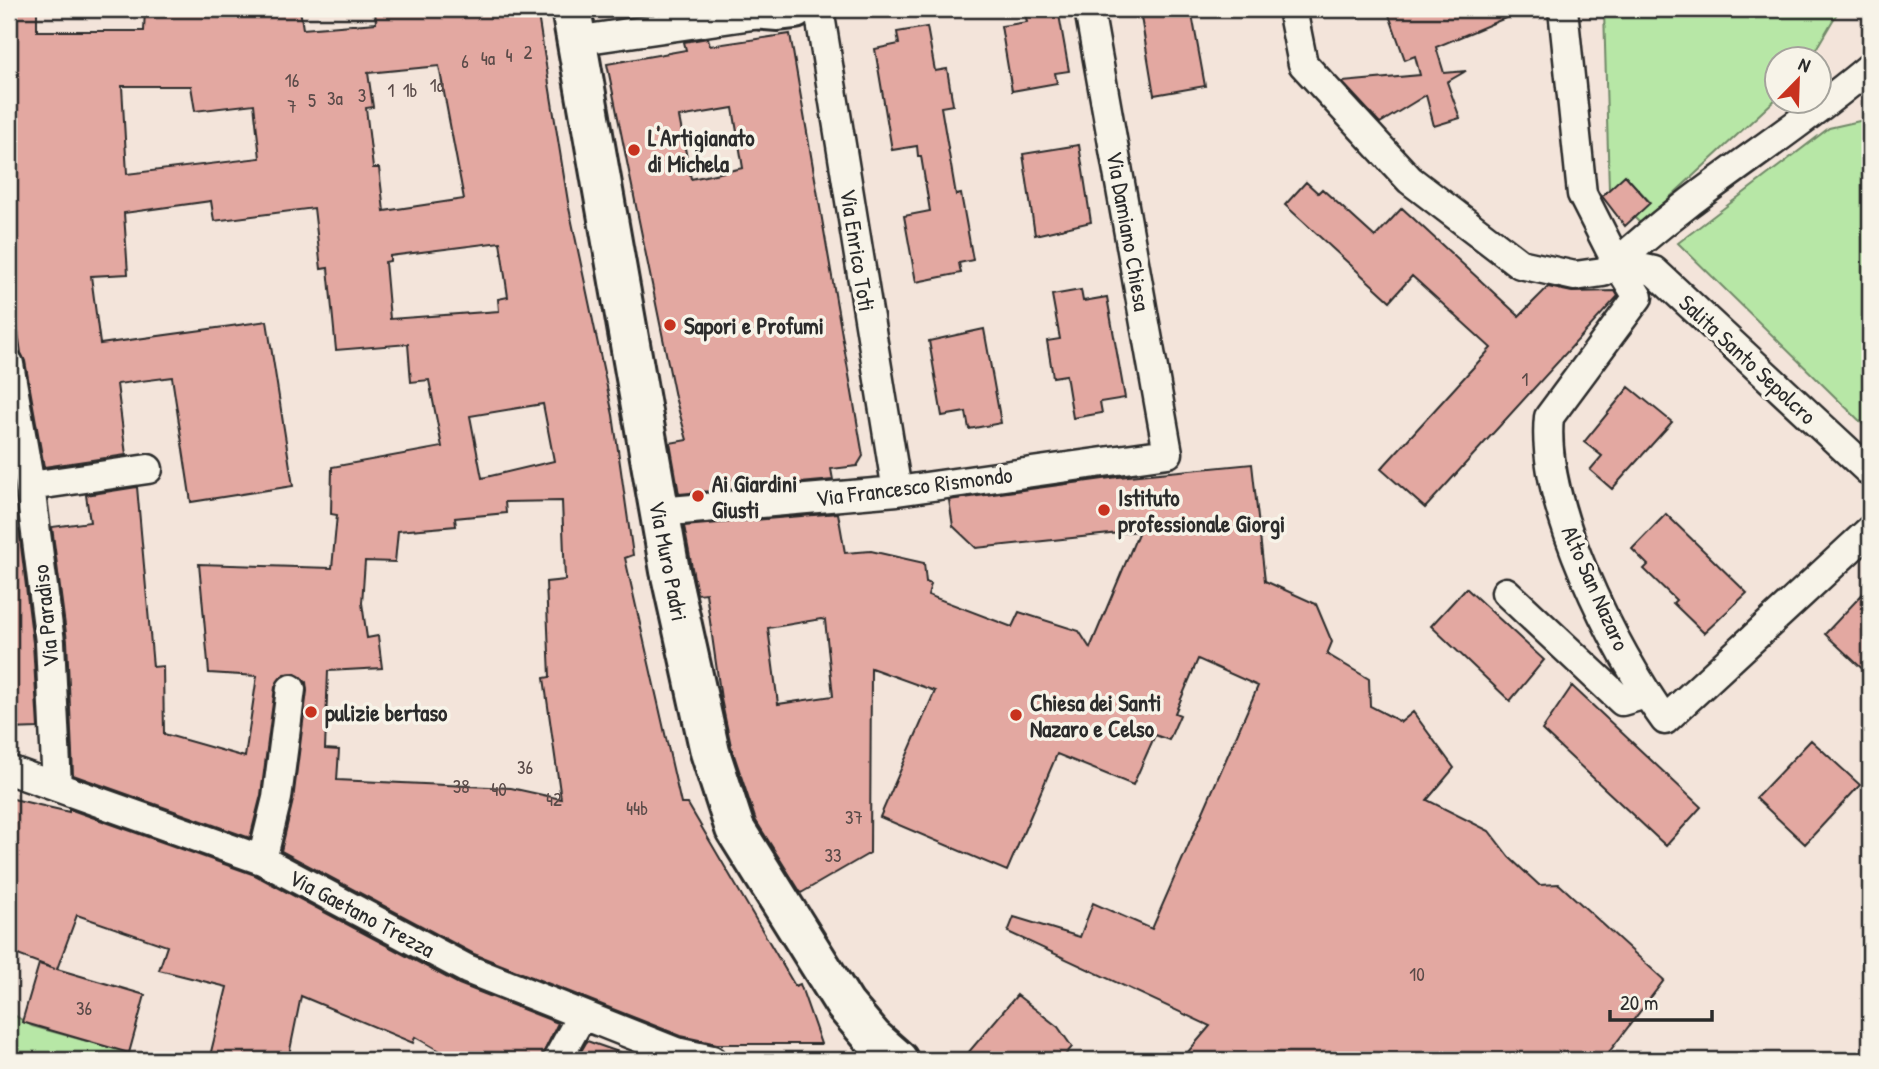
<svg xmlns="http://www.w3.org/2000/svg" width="1879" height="1069" viewBox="0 0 1879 1069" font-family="'Patrick Hand',sans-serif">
	<rect width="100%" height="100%" fill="#f3e4da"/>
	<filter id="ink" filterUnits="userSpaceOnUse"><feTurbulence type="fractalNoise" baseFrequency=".0143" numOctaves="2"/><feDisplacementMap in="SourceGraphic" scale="14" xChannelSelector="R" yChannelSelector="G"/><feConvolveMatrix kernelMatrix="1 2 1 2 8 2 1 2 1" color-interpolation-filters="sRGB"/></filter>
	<g filter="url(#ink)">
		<!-- green -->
		<path fill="#b7e7a6" stroke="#718968" stroke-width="2" d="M1604,9h235v1l-29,49 -32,1 -1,38 -136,126 -7,-7 16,-15 -24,-26 -17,14z
			M1864,120h6v311l-192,-188 151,-115z
			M9,1012l23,14 124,34h-147z"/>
		<!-- building -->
		<path fill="#e3a8a1" stroke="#2b2b2b" stroke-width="2" fill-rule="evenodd" d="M10,9h27v22h107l1,-22h155l3,20 73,-6 -1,-14h162l32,199 44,207 20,140 -8,3 56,246h7l107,182 5,-2 21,60h-104l-36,-8 -207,-82 -193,-103 12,-51 14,-109 -1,-9 -12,-9 -10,1 -9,13 -14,108 -11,43 -177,-63 -6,-134 -15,-114 38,-5 -4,-27 51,-8 16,180 10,-1 1,68 81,23 12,-81 -48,-3 -10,-109 133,4 5,-53 -6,-1 1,-47 110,-20 -13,-67 -18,2 -3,-38 -72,6 -8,-82 -7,1 -7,-61 -100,13 -3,-20 -87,12 4,61 -37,2 9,68 167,-23 26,165 -102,16 -19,-125 -55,7 9,71 -82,12 -19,-106 -4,-8 -12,-86zM439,66l25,133 -80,12 -5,-43h-6l-7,-60 7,-1 -5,-34zM122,86h69l4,25 59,-7 6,54 -133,16zM500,242l8,55 -10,2 1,12 -109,8 -5,-57 5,-1v-5zM543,404l11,57 -72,17 -12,-62zM562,501l3,79 -19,2 4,95 -6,1 17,121 -50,-11 -174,-8 2,-30 -14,-1 3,-78 54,-3 -4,-32 -11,2 -5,-35 3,-42 30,1 3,-31 58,-5 -1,-8 51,-5 -1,-11z
			M1024,9h34l11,62 -14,2 2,10 -45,8 -11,-65 26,-4z
			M1191,9l14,77 -51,9 -13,-78z
			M1387,9h140l-91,38 8,26 22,-2 -19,11 13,36 -26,8 -8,-31 -46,28 -38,-41 78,-7 -5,-19 -10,4z
			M927,27l8,44 12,-2 6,36 -12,2 15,88 5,-1 12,66 -14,3 2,10 -45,9 -12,-66 26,-5 -9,-55h-3l-1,-10 -25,4 -17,-101 24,-5 -2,-12z
			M790,34l73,422 -6,10 -26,3 2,11 -154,14 -9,-51 17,-3 -12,-43 -68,-333 79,-14 -2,-8 24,-4 2,8zM733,108l10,60 -52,11 -12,-62z
			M1079,145l12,77 -56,13 -12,-81z
			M1625,175l25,28 -25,23 -23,-30z
			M1306,182l12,11 4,-4 53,48 27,-29 117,108 29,-29 24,5 43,-1 3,5 -193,212 -44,-39 110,-121 -79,-72 -22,25 -105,-96z
			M1081,290l2,11 24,-4 18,101 -25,4 2,11 -29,5 -7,-43 -13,2 -6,-36 13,-2 -8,-44z
			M984,329l17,94 -32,6 -3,-17 -24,4 -13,-75z
			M1629,387l43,35 -60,67 -22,-19 12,-14 -18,-14z
			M1252,464l13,117 51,23 16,38 -5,12 42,25 1,27 31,16 12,-10 41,56 -27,32 62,31 20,26 30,28 20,-1 105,96 -61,80h-422l29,-34 -202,-94 6,-15 66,20 13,-34 59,26 106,-243 -60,-27 -23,54 5,2 -11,25 -14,-5 -22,50 -76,-31 -50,117 -127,-54 55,-126 -64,-23 -1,185 -69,40 -45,-72 -25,-75 -10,-47 -15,-106 -9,1 -13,-68 154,-13 7,40 26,-2 53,12 2,19 5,2 -3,11 84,32 7,-15 60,19 11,17 49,-117 -163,17 -23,-22 -4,-26 169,-23zM821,619l4,1 8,76 -55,8 -10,-76z
			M1666,514l81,79 -43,40 -31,-30 3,-3 -32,-31 4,-4 -16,-16z
			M19,530l14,113 5,85 -29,1v-198z
			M1870,586v90l-45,-42z
			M1466,588l78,72 -34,41 -79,-75z
			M1572,686l129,121 -35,39 -124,-116z
			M1811,740l49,45 -55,59 -49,-46z
			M9,798l60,14v-3l186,66 204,109 99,39 -18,37h-84l-41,-23 -2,6 -112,-47 -13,64h-79l18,-73 -68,-17 8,-24 -90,-31 -20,54 88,26 -16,58 -107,-31 17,-58 16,5 -40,-15 2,-6 -8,-4z
			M1017,995l41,32 14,20 -11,13h-99z
			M587,1041l43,15 -1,4h-53z"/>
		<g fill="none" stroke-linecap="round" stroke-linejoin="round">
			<!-- street casing -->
			<g stroke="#2b2b2b" stroke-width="33">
				<path id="street" d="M819,9l78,482
					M1292,9l11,55 107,116 110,84 55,12 28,-4 14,-9 -35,-69 -19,-185
					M574,41l198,-29
					M1617,263l21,34 -89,120c-9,86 65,234 116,303l205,-190
					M1617,263l37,8 216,201
					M1617,263c78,-73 172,-127 253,-196
					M9,364l21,122 20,156 7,145
					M30,486l118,-17
					M659,512l238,-21 271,-38 -79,-444
					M1506,592l116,109 24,-7
					M9,770l253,90 205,109 209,83 36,8
					M262,860l15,-62 14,-109
					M557,1060l25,-45"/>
			</g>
			<!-- secondary casing -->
			<g stroke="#2b2b2b" stroke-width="44">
				<path id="secondary" d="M571,9l99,562 40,181 25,77 110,176 28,33 25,22
					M751,9l27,2 17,-2"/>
			</g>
			<!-- street -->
			<use href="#street" stroke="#f7f3e8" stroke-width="28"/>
			<!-- secondary -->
			<use href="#secondary" stroke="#f7f3e8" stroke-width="38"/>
		</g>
	</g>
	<!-- markers -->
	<g fill="#c8321e" stroke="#f7f3e8" stroke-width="2.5">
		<circle cx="634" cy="150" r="7"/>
		<circle cx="670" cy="325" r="7"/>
		<circle cx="698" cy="496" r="7"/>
		<circle cx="1104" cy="510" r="7"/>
		<circle cx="311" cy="712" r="7"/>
		<circle cx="1016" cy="715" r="7"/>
	</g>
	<g text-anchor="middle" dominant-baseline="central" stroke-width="7" stroke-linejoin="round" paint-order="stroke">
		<!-- number labels -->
		<g font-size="19" fill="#594a48">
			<text x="528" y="52">2</text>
			<text x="509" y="55">4</text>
			<text x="488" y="58">4a</text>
			<text x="465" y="61">6</text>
			<text x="292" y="80">16</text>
			<text x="437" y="85">1a</text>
			<text x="391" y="90">1</text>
			<text x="410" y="90">1b</text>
			<text x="362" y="95">3</text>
			<text x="335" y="98">3a</text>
			<text x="312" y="100">5</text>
			<text x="292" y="106">7</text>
			<text x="1525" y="379">1</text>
			<text x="525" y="767">36</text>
			<text x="461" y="786">38</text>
			<text x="499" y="789">40</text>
			<text x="554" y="799">42</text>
			<text x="637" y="808">44b</text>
			<text x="854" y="817">37</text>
			<text x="833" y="855">33</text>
			<text x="1417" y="974">10</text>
			<text x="84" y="1008">36</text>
		</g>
		<!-- poi labels -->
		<g font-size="23" font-weight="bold" fill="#2b2b2b" stroke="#f7f3e8" text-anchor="start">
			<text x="648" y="137">L'Artigianato<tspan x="648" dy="26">di Michela</tspan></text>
			<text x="684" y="325">Sapori e Profumi</text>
			<text x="712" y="483">Ai Giardini<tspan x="712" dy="26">Giusti</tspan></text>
			<text x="1118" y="497">Istituto<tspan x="1118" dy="26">professionale Giorgi</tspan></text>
			<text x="1030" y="702">Chiesa dei Santi<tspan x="1030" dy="26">Nazaro e Celso</tspan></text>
			<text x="325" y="712">pulizie bertaso</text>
		</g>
		<!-- street labels -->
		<g font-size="23" fill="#2b2b2b" stroke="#f7f3e8">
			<text transform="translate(1129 231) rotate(80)">Via Damiano Chiesa</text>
			<text transform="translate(858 250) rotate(81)">Via Enrico Toti</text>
			<text transform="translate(1748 359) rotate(43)">Salita Santo Sepolcro</text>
			<text transform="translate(914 486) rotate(-7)">Via Francesco Rismondo</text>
			<text transform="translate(669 561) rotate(79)">Via Muro Padri</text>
			<text transform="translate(1596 588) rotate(66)">Alto San Nazaro</text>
			<text transform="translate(45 616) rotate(-96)">Via Paradiso</text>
			<text transform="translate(362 913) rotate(28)">Via Gaetano Trezza</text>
		</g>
	</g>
	<!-- margin -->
	<rect width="1879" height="1069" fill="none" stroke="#f7f3e8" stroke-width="35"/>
	<rect x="18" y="18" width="1844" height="1034" fill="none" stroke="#2b2b2b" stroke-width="2.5" filter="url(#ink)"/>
	<!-- north arrow -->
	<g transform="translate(1798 80) rotate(23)"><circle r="33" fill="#f7f3e8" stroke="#a5a39c" stroke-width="2"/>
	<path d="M0-5L12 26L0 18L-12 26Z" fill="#c8321e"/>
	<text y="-10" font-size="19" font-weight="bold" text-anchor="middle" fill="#2b2b2b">N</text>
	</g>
	<!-- scale -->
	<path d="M1610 1010v10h102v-10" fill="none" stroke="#2b2b2b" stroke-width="3.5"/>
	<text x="1620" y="1010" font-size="21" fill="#2b2b2b" stroke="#f7f3e8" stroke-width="5" paint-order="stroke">20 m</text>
</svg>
